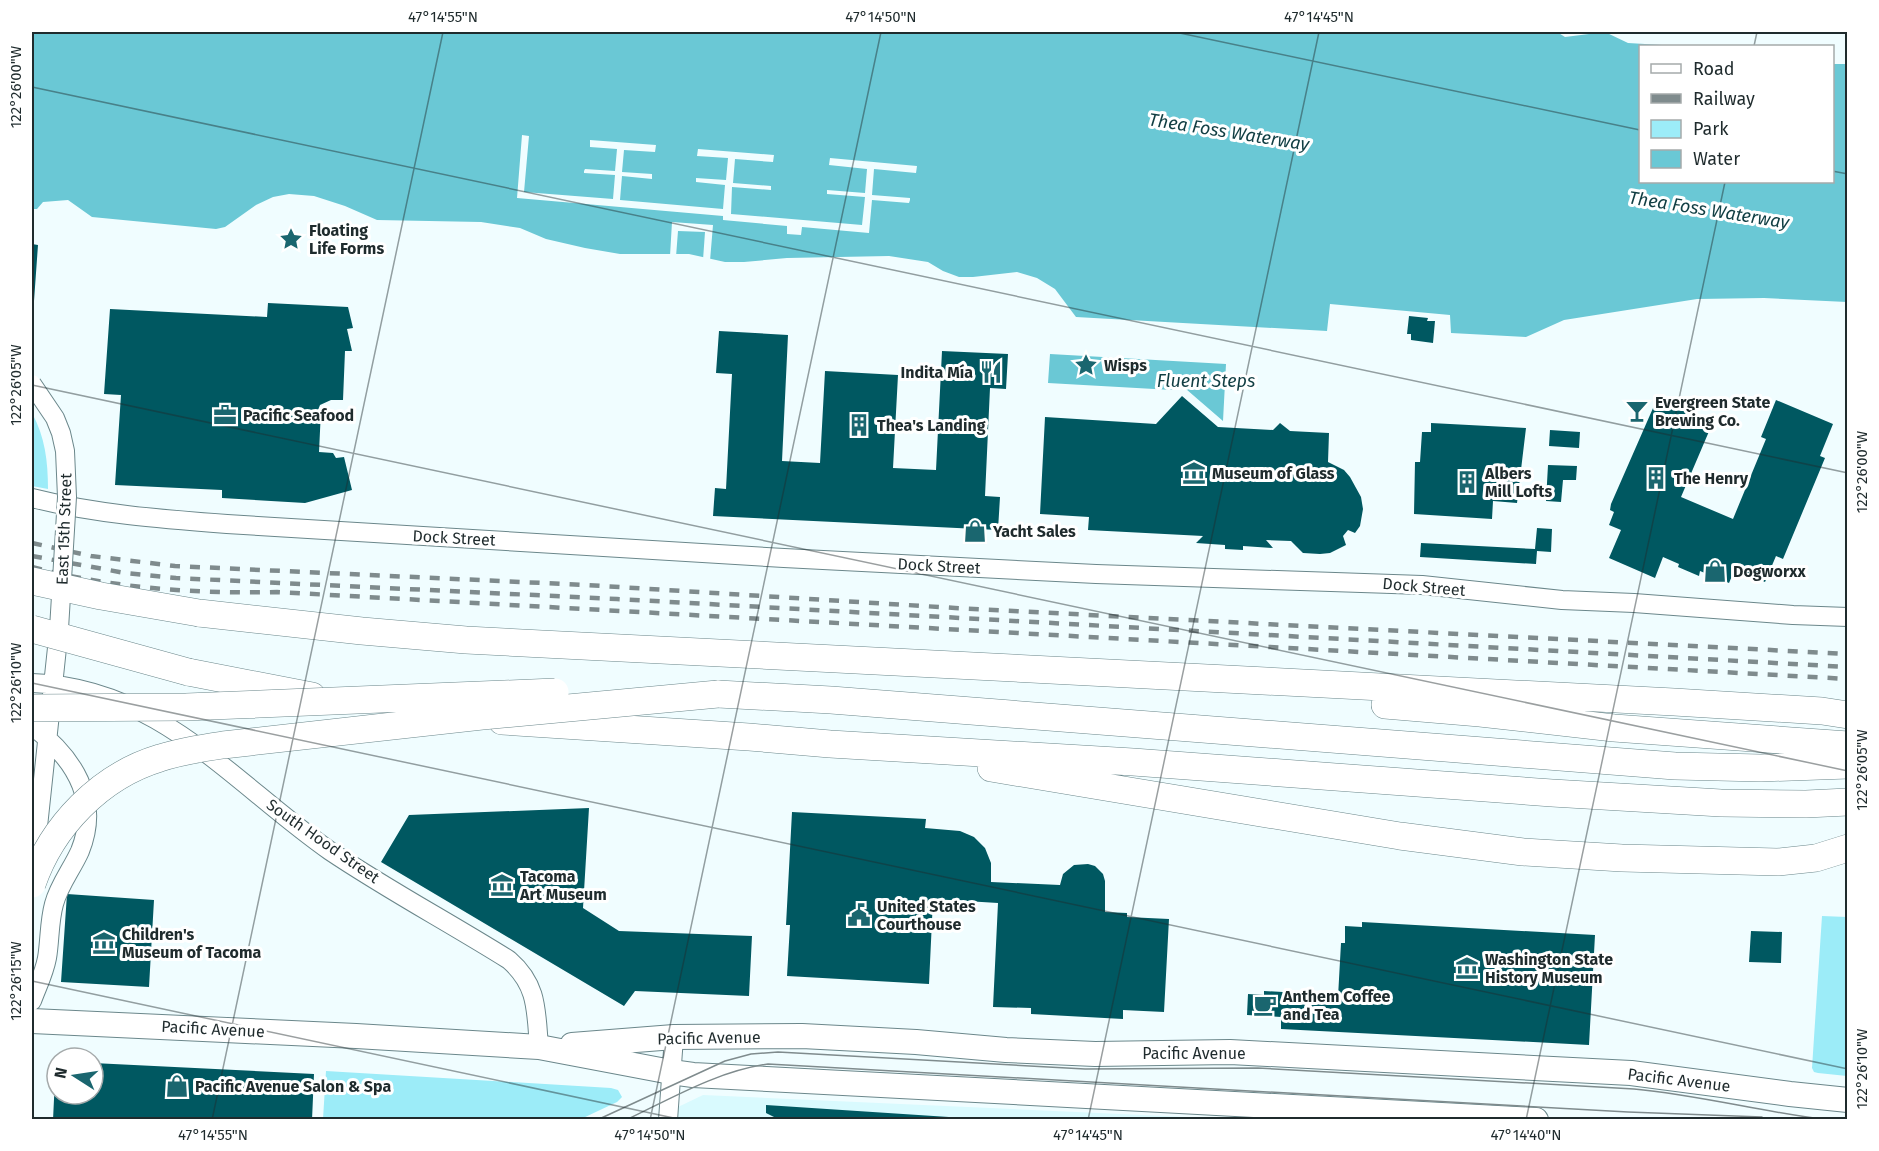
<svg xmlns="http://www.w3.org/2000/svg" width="1879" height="1151" viewBox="0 0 1879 1151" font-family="'Fira Sans',sans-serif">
	<rect width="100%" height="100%" fill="#f0fdff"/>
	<!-- built -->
	<path fill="#d9fafe" d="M703,1095l527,24 -579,1z"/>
	<!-- green -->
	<path fill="#9cecf8" d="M32,413c13,24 16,48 16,76l-16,-3z
		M1822,916l25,1v159l-29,-3 -4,-1 -2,-4z
		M326,1071l285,17 7,2 4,7 -5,5 -36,17h-258z"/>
	<!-- water -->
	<path fill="#6ac8d5" d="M32,32h1525l8,5 40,-5 23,11 51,3h-39v136h192l1,-118h14v238l-83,-4 -67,1 -133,21 -38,17 -75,-4 -1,-18 -120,-11 -3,27 -251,-14 -21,-28 -18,-11 -20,-6 -44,5h-14l-16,-6 -15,-9 -39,-6 -102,2 -43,4h-19l-36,-8h-69l-35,-6 -39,-9 -26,-11 -39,-6 -104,-2 -32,-14 -31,-10 -25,-2 -16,3 -17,8 -31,22 -9,2 -124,-12 -24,-17 -25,2 -6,7h-5z
		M1050,354l176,10 -3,57 -44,-38 -7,7 -124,-7z"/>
	<!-- pier -->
	<path fill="#f0fdff" d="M522,135l7,1 -5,56 89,7 2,-24 -31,-2v-2l1,-2 30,2 2,-22 -27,-2v-7l66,5 -1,7 -31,-2 -2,22 30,2v5l-30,-3 -2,24 103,9 2,-24 -29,-3v-4l30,2 2,-22 -31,-2 1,-7 76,6 -1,7 -38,-3 -2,24 38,3v4l-39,-3 -1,27 131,11 3,-28 -38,-3v-4l38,3 2,-24 -38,-4 1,-7 87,8 -1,7 -42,-4 -2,26 38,3v2l-1,3 -37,-3 -3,33 -67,-6 -1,8 -14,-1v-8l-64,-6v-4l-206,-18z
		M672,222l41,3 -3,36 -7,-1 2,-28 -27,-1 -2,26 -6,-1z"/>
	<!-- building -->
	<path fill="#005861" d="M32,244l6,1 -5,70h-1z
		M268,303l80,4 5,21 -6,1 5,22h-7l-2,49h-12l-11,5 -2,5h3l-2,42 14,1 3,5 8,-1 8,33 -47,13 -83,-5v-8l-107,-5 6,-90 -17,-1 6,-85 157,8z
		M1409,316l19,2 -1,3h8l-2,22 -22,-3v-6h-4z
		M719,331l69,4 -6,126 38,2 5,-92 73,4 -5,93 43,2 6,-119 66,3 -2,35 -16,-1 -5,108 15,1 -2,33 -285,-14 2,-28 11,1 6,-115 -16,-1z
		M1182,396l36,31 55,3 7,-7 10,8 39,2 -1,29 16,8 6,7 11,20 2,12 -3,17 -5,7 -7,-3 -5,6 3,9 -16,8 -10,1 -17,-1 -12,-12 -25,-1 7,8 -30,-2v4l-18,-1v-4l-29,-2 7,-7 -115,-6 1,-13 -49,-3 5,-97 111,7z
		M1657,399l56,23 -32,75 52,22 33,-80 -5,-2 15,-37 57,24 -13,32 5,2 -42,101 -7,-3 -11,26 -30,-13 -6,14 -29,-12 -1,5 -21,-9 1,-3 -16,-7 -8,21 -46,-20 12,-28 -12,-5 5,-13 -4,-2 1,-6z
		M1431,423l95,5 -9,75 -24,-2 -1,18 -78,-5 1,-52h5l2,-30h9z
		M1550,430l30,2 -1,16 -30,-2z
		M1548,465l29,1 -1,14h-13l-2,22 -15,-1z
		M1537,528l15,1 -1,23 -14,-1 -1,13 -116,-7 1,-14 114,6z
		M589,808l-6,100 36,23 133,5 -3,60 -114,-5 -11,15 -243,-144 28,-47z
		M792,812l134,7 -1,9 35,3 14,6 11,11 6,15v19l69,3 3,-11 11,-9 14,-1 7,2 8,8 2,7v31l22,1v4l42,2 -5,93 -41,-2v9l-92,-5v-6l-38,-1 5,-104 -65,-4 -4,85 -142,-8 3,-51h-4z
		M67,894l87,6 -5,87 -88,-5z
		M1362,922l233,13 -6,110 -308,-16v-12l-34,-2 1,-21 16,1v-4l19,1v2l55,3 3,-54h4v-17l17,1z
		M1751,931l31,1 -1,31 -32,-1z
		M93,1063l221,11 -2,46h-259l2,-42h2v16h36z
		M766,1105l198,13v2h-184l-14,-7z"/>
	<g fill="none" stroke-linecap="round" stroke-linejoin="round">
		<!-- minor casing -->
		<g stroke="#6b878b" stroke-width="20">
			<path id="minor" d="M32,498c63,16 129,21 195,26l557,34 312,16 326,11 140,15 72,3 159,12 55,2
				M32,683c127,4 201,100 298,168 58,39 120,72 179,109 29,25 27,51 30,87
				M32,726c41,31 69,73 48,125 -8,18 -21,34 -26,53 -5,18 -4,37 -7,54 -3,16 -10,29 -15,43
				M32,847l5,-11 22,-207
				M668,1120l6,-83"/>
		</g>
		<!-- major casing -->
		<g stroke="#6b878b" stroke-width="26">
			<path id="major" d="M32,1021l324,15 183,11 132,25 22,3 843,45
				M572,1045l102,-8 128,-1 114,6 90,8 89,4 135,-2 401,21 159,21 58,6"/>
		</g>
		<!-- highway casing -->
		<g stroke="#6b878b" stroke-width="28">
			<path id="highway" d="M199,613l163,18 104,9 1208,62 148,9 26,4
				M188,672l124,24
				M718,694l113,6 844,66 86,2 87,-3
				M1385,705l95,8 134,15 234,17
				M502,721l247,16 81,7 303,18 419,31 169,10 85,1 42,-2
				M991,768l409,68 123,16 99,6 156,4 38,-4 32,-10"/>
		</g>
		<!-- minor -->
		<use href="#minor" stroke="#fff" stroke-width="18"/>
		<!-- major -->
		<use href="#major" stroke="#fff" stroke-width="24"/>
		<!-- highway -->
		<use href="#highway" stroke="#fff" stroke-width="27"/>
		<!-- tram -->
		<path stroke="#7f8b8d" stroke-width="1.5" d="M597,1120l128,-59 26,-7 27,-2 307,17 173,-1 376,21c65,6 129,23 194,31
			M626,1120c46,-22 92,-49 142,-56l860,48 134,5"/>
		<!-- rail -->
		<path stroke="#7f8b8d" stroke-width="4.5" stroke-dasharray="10 10" stroke-linecap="butt" d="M32,543l59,13 84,10 411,19 369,23 893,46
			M32,556l93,17 51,5 441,21 1231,68
			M32,567c79,21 163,27 245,25l1571,87"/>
		<!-- minor-bridge casing -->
		<g stroke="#6b878b" stroke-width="20" stroke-linecap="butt">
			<path id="minor-bridge" d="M32,384l23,34 6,15 4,18 2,46 -8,132"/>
		</g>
		<!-- highway-bridge casing -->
		<g stroke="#6b878b" stroke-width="28" stroke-linecap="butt">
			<path id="highway-bridge" d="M32,581l69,15 98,17
				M32,629l156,43
				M32,708l154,-1 369,-15
				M32,884c20,-58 68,-108 128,-126 21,-7 42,-10 63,-13l259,-29 236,-22"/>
		</g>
		<!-- minor-bridge -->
		<use href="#minor-bridge" stroke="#fff" stroke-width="18"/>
		<!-- highway-bridge -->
		<use href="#highway-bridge" stroke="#fff" stroke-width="27"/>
	</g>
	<!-- ticks -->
	<path fill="none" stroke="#1f2b2d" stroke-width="1.5" stroke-opacity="0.45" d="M1175,32l465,98M1754,46l3,-14M32,87l1816,386M1832,171l16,3M32,385l1816,386M32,683l1816,386M32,981l651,139M212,1120l231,-1088M650,1120l231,-1088M1088,1120l231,-1088M1526,1120l199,-938"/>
	<!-- icons -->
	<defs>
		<g id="sight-bare" transform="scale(1.8)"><path d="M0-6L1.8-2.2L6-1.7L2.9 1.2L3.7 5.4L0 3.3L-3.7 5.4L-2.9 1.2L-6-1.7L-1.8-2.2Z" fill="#1a666f" stroke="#fff" stroke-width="2.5" paint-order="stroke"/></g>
		<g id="restaurant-bare" transform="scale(1.8)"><path d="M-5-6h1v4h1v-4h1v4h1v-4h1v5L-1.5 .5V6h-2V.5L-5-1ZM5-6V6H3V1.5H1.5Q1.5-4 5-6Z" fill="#1a666f" stroke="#fff" stroke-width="2.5" paint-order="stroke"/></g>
		<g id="bar-bare" transform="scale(1.8)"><path d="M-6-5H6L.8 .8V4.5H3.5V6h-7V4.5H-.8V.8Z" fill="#1a666f" stroke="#fff" stroke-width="2.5" paint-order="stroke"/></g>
		<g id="office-bare" transform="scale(1.8)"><path d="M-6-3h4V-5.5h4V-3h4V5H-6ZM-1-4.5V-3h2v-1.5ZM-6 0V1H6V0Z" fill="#1a666f" stroke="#fff" stroke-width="2.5" paint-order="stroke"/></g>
		<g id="building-bare" transform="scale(1.8)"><path d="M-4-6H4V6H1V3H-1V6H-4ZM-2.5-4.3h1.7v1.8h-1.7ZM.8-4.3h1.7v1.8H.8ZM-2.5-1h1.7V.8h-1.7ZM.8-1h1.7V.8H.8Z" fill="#1a666f" stroke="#fff" stroke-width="2.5" paint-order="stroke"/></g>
		<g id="museum-bare" transform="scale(1.8)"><path d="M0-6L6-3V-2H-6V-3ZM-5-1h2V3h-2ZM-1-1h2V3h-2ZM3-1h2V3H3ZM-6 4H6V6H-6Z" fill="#1a666f" stroke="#fff" stroke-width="2.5" paint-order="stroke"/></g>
		<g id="shop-bare" transform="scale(1.8)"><path d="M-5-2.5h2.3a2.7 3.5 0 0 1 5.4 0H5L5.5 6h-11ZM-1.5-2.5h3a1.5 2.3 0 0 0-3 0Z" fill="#1a666f" stroke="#fff" stroke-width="2.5" paint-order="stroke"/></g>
		<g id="civic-bare" transform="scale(1.8)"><path d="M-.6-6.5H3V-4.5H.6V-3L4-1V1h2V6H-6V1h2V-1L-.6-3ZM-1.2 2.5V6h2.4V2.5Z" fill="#1a666f" stroke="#fff" stroke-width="2.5" paint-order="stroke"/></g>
		<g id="cafe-bare" transform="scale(1.8)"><path d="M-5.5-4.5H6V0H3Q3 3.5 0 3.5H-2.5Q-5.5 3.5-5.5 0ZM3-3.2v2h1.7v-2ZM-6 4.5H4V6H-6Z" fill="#1a666f" stroke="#fff" stroke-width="2.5" paint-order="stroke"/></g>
	</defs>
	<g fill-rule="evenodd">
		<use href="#sight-bare" x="291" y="239"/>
		<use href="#sight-bare" x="1086" y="365"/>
		<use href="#restaurant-bare" x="991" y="372"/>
		<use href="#bar-bare" x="1637" y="411"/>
		<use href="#office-bare" x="225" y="415"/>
		<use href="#building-bare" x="859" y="425"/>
		<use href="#museum-bare" x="1194" y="473"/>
		<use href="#building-bare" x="1656" y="478"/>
		<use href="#building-bare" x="1467" y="482"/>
		<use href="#shop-bare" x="975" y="531"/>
		<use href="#shop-bare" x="1715" y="571"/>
		<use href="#museum-bare" x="502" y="885"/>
		<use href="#civic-bare" x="859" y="915"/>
		<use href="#museum-bare" x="104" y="943"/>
		<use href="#museum-bare" x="1467" y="968"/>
		<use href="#cafe-bare" x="1265" y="1005"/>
		<use href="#shop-bare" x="177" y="1086"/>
	</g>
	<g text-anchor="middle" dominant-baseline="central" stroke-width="6" stroke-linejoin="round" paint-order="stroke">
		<!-- poi labels -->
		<g font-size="16" font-weight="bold" fill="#1f2b2d" stroke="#fff" text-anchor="start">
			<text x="309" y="230">Floating<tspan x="309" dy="18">Life Forms</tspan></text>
			<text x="1104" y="365">Wisps</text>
			<text x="973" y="372" text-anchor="end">Indita Mía</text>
			<text x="1655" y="402">Evergreen State<tspan x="1655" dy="18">Brewing Co.</tspan></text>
			<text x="243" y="415">Pacific Seafood</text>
			<text x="877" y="425">Thea's Landing</text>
			<text x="1212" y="473">Museum of Glass</text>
			<text x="1485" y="473">Albers<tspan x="1485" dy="18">Mill Lofts</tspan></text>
			<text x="1674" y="478">The Henry</text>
			<text x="993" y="531">Yacht Sales</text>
			<text x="1733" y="571">Dogworxx</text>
			<text x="520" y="876">Tacoma<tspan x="520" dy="18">Art Museum</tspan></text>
			<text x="877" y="906">United States<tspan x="877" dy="18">Courthouse</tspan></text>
			<text x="122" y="934">Children's<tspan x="122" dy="18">Museum of Tacoma</tspan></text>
			<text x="1485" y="959">Washington State<tspan x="1485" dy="18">History Museum</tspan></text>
			<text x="1283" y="996">Anthem Coffee<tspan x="1283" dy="18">and Tea</tspan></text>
			<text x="195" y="1086">Pacific Avenue Salon &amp; Spa</text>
		</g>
		<!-- street labels -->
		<g font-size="16" fill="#1f2b2d" stroke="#fff">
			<text transform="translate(64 529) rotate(-88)">East 15th Street</text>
			<text transform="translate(454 538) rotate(3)">Dock Street</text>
			<text transform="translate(939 566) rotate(3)">Dock Street</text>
			<text transform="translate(1424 587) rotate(5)">Dock Street</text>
			<text transform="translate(323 841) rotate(35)">South Hood Street</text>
			<text transform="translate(213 1029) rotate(3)">Pacific Avenue</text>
			<text transform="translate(709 1038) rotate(-1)">Pacific Avenue</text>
			<text x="1194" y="1053">Pacific Avenue</text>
			<text transform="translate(1679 1080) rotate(7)">Pacific Avenue</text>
		</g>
		<!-- water labels -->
		<g font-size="18" font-style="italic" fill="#113e43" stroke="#fff">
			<text transform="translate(1229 132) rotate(9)">Thea Foss Waterway</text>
			<text transform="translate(1709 210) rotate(9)">Thea Foss Waterway</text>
			<text x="1206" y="381">Fluent Steps</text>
		</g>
	</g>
	<!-- border -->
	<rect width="1879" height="1151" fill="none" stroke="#ffffff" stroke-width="66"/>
	<!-- legend -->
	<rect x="1639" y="45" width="195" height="138" fill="#ffffff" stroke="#a5aaab" stroke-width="1.5"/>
	<rect x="1651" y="64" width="30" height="9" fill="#ffffff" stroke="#a5aaab" stroke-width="1.5"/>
	<text x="1693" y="75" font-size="18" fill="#1f2b2d">Road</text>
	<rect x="1651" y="94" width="30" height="9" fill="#7f8b8d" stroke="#a5aaab" stroke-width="1.5"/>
	<text x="1693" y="105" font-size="18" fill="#1f2b2d">Railway</text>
	<rect x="1651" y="120" width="30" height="18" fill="#9cecf8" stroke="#a5aaab" stroke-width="1.5"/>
	<text x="1693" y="135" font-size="18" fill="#1f2b2d">Park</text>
	<rect x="1651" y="150" width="30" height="18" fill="#6ac8d5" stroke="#a5aaab" stroke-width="1.5"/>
	<text x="1693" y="165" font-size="18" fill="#1f2b2d">Water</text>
	<!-- north arrow -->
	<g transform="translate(75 1076) rotate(282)"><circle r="28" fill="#ffffff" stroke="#a5aaab" stroke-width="1.5"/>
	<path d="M0-4.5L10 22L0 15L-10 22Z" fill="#1a666f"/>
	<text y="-9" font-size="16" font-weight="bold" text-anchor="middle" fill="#1f2b2d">N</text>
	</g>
	<rect x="33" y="33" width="1813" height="1085" fill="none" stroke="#1f2b2d" stroke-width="2"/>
	<g font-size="15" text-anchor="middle" fill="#1f2b2d">
		<text x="443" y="22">47°14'55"N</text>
		<text x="881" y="22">47°14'50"N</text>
		<text x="1319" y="22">47°14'45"N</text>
		<text transform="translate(16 87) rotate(-90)" y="5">122°26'00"W</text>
		<text transform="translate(16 385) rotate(-90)" y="5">122°26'05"W</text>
		<text transform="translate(1862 472) rotate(-90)" y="5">122°26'00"W</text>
		<text transform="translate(16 683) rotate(-90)" y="5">122°26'10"W</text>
		<text transform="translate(1862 770) rotate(-90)" y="5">122°26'05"W</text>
		<text transform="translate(16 981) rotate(-90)" y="5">122°26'15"W</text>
		<text transform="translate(1862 1069) rotate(-90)" y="5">122°26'10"W</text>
		<text x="213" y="1140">47°14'55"N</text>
		<text x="650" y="1140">47°14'50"N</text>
		<text x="1088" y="1140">47°14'45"N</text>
		<text x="1526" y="1140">47°14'40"N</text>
	</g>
</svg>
